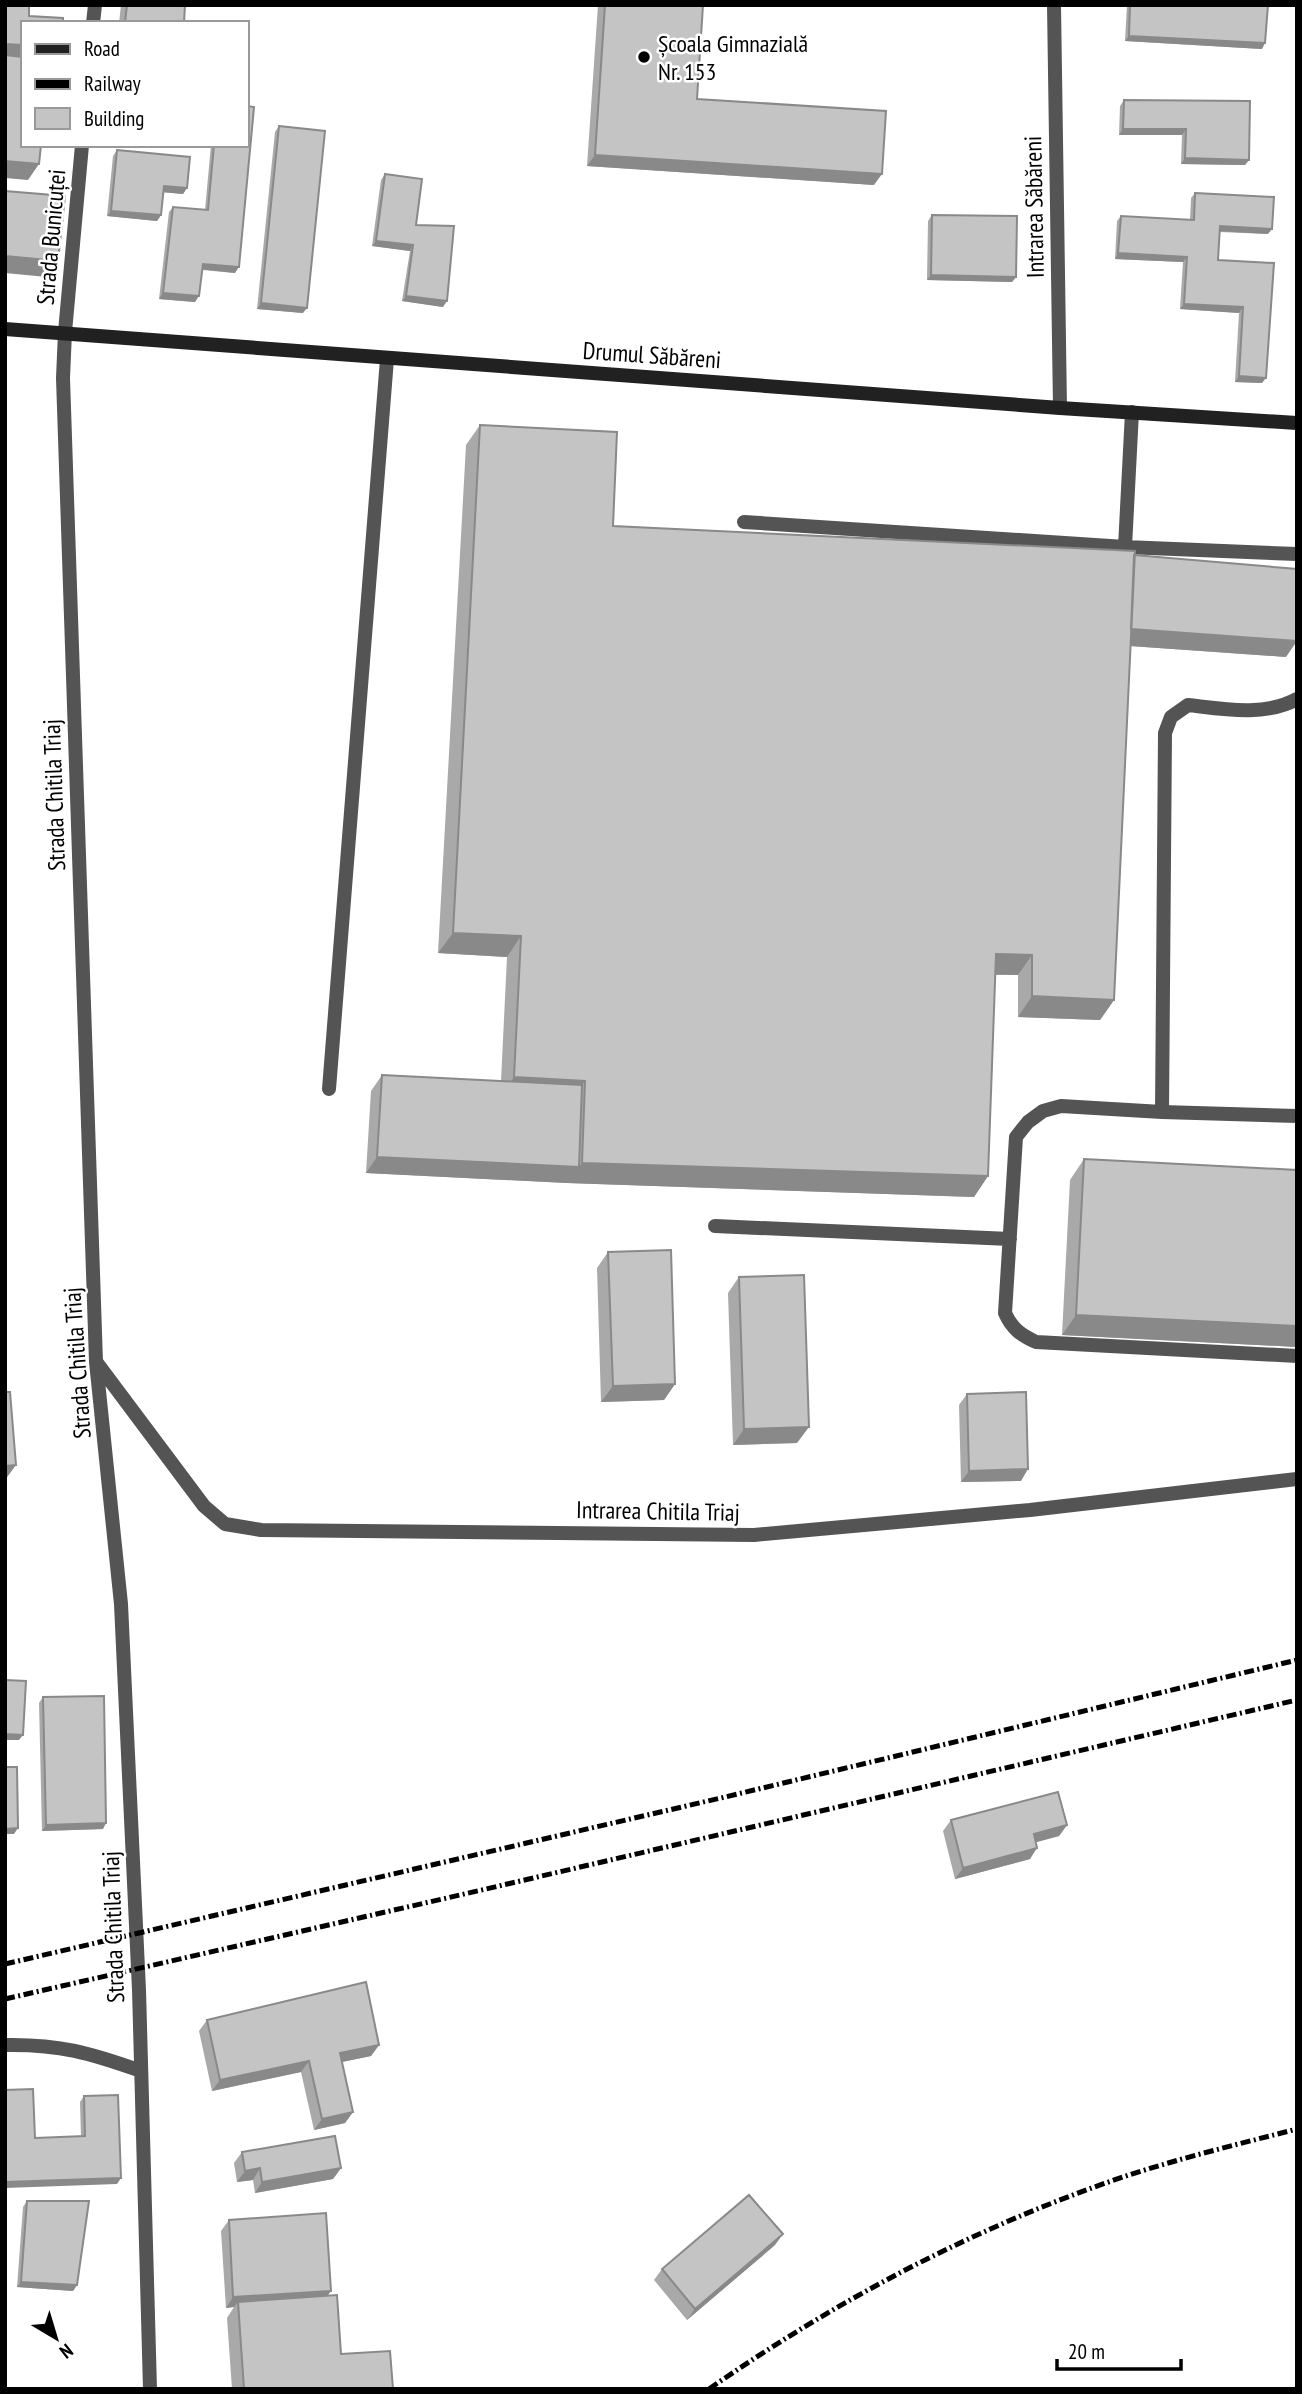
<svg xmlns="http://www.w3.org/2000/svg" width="1302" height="2394" viewBox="0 0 1302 2394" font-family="'PT Sans Narrow',sans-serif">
	<rect width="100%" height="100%" fill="#fff"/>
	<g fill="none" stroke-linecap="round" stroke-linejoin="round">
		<!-- service -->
		<path stroke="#545454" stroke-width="14" d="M744,522l381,25 172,7
			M1125,547l7,-135
			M329,1089l58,-730
			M1162,1112l3,-379 6,-16 17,-12c35,4 76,12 109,-6
			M1297,1116l-135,-4 -101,-6 -18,5 -15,11 -12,15 -11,176c7,16 16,22 31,29l261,14
			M715,1226l295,13"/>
		<!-- minor -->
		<path stroke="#545454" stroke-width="14" d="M1054,5l6,403
			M93,23l2,-18
			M82,145l-17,187 -2,46 33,984 25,242 18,386 11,399
			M97,1363l107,143 21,18 36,6 493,5 276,-25 267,-31
			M5,2045c55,-1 85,8 136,26"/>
		<!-- secondary -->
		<path stroke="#212121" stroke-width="14" d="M5,329l1055,79 237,15"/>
		<!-- rail -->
		<path stroke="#000" stroke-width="5" stroke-dasharray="10 3.5 2 3.5" stroke-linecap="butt" d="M5,1964l720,-167 572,-137
			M5,1999l481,-110 811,-189
			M709,2389c130,-90 264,-161 414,-212 57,-19 116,-33 174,-48"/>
	</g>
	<!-- wall -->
	<path fill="#a9a9a9" d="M121,5h64l-1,18h-65z
		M598,5h105l-6,94 177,86 -287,-19z
		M1127,5h141l-6,44 -137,-8z
		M1124,100l125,60 -4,5 -64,-1 1,-29h-63l1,-29z
		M279,126l24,187 -46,-4 18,-177z
		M211,145h36l-12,128 -33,-3 -7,32 -36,-3 10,-87 4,-5 32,3z
		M117,150l70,38 -4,6 -20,-2 -2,23 -4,6 -50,-5 6,-60z
		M385,174l31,51 27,82 -41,-6 8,-50 -38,-5 9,-66z
		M1195,193l73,41 -49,-2 -1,28 56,3 -12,120 -27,-1 4,-69 -59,-4 3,-47 -68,-3 2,-38 4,-5 69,4 1,-22z
		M932,215l84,62 -4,5 -85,-2 1,-59z
		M480,425l133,101 521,29 152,102 -156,-11 -16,354 -14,20 -82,-3v-42h-23l-7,201 -14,21 -407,-14 -201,-10 5,-82 11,-16 119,6 6,-124 -69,-4 28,-508z
		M1084,1159l213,11v177l-235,-12 8,-155z
		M608,1252l67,132 -11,16 -63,2 -4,-134z
		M739,1277l58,166 -64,2 -5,-152z
		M967,1394l54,87 -60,1 -2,-77z
		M43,1697l60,132 -61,2 -3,-128z
		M951,1820l116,5 -8,11 -23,6 -6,17 -75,20 -12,-48z
		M207,2020l172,25 -8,11 -29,6 11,50 -8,11 -31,7 -13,-58 -89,19 -13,-60z
		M84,2096l33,88 -82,-46 46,-1 -1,-35z
		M242,2152l99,16 -8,11 -78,14 -2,-13 -16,2 -3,-19z
		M27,2201l50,84 -4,6 -56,-4 6,-80z
		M229,2220l99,76 13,58 52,35h-161l-5,-71 7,-11 -8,1 -5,-77z
		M775,2245l-88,75 -33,-40 8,-11z"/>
	<!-- shaded-wall -->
	<path fill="#898989" d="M1129,36l136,7 -3,6 -137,-8z
		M5,44l18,1v12l-18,-1z
		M1123,129h63l-4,6h-63z
		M595,155l287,19 -8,11 -287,-19z
		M1185,158l64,2 -4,5 -64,-1z
		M5,161l34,3 -11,16 -23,-2z
		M164,186l23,2 -4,6 -23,-2z
		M111,211l50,4 -4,6 -50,-5z
		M1220,226l52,3 -4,5 -52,-3z
		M376,241l37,4 -3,6 -38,-5z
		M1118,253l69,4 -4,5 -68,-3z
		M5,256l53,5 -11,16 -42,-4z
		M203,264l36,3 -4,6 -36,-4z
		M931,275l85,2 -4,5 -85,-2z
		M163,293l36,3 -4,6 -36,-3z
		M406,296l41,5 -4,6 -41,-6z
		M261,303l46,5 -4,5 -46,-4z
		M1184,304l59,3 -4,6 -59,-4z
		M1239,376l27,2 -4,5 -27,-1z
		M1127,629l170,12 -11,16 -170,-12z
		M453,933l68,3 -14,21 -69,-4z
		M996,954l36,1 -14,20 -37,-1z
		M1032,996l82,4 -14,20 -82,-3z
		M514,1077l71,4 -14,20 -71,-3z
		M377,1157l202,10 3,-4 406,13 -14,21 -407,-14 -201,-10z
		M1076,1315l221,11v21l-235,-12z
		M675,1384l-11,16 -63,2 12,-16z
		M809,1427l-12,16 -64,2 11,-16z
		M16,1465l-11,15v-14z
		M1028,1469l-7,12 -60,1 8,-11z
		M5,1734l18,1 -4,5h-14z
		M106,1823l-3,6 -61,2 4,-6z
		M1067,1825l-8,11 -33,9 8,-11z
		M18,1828l-4,6h-9v-5z
		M1037,1848l-7,11 -75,20 8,-11z
		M379,2045l-8,11 -39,8 8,-11z
		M309,2061l-8,11 -89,19 8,-11z
		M353,2112l-8,11 -31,7 8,-11z
		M260,2168l-7,12 -16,2 8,-11z
		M341,2168l-8,11 -78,14 7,-11z
		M121,2178l-4,6 -112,4v-6z
		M783,2234l-8,11 -88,75 8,-11z
		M21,2282l56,3 -4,6 -56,-4z
		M331,2291l-8,11h-85l-4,5 -8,1 7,-11z"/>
	<!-- building -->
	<path fill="#c4c4c4" stroke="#898989" stroke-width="2" d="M5,5l24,1v10l34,2v5h-40v22l-18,-1z
		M127,5h58l-1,18h-59z
		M605,5h98l-6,94 189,12 -4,63 -287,-19z
		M1130,5h138l-3,38 -136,-7z
		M5,55l18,2v88h18l-2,19 -34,-3z
		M1124,100l126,1 -1,59 -64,-2 1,-29h-63z
		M247,106l7,1 -15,160 -36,-3 -4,32 -36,-3 10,-86 35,3 6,-65h33z
		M279,126l46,5 -18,177 -46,-5z
		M117,150l73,7 -3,31 -23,-2 -3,29 -50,-4z
		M385,174l37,5 -6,46 38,1 -7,75 -41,-5 7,-51 -37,-4z
		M5,191l60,5 -7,65 -53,-5z
		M1195,193l79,4 -2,32 -52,-3 -2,34 56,3 -8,115 -27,-2 4,-69 -59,-3 3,-47 -69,-4 3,-37 73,4z
		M932,215l85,1 -1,61 -85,-2z
		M480,425l137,7 -4,94 522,25 -21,449 -82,-4v-41l-36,-1 -8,222 -406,-13 3,-82 -71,-4 7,-141 -68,-3z
		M1134,555l163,14v72l-166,-12z
		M382,1075l200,10 -3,82 -202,-10z
		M1084,1159l213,11v156l-221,-11z
		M671,1250l4,134 -62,2 -5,-134z
		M804,1275l5,152 -65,2 -5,-152z
		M5,1392h5l6,73 -11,1z
		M1026,1392l2,77 -59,2 -2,-77z
		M5,1680l21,1 -3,54 -18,-1z
		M104,1696l2,127 -60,2 -3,-128z
		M5,1767h12l1,61 -13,1z
		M1058,1792l9,33 -33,9 3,14 -74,20 -12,-48z
		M366,1982l13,63 -39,8 13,59 -31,7 -13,-58 -89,19 -13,-60z
		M33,2089l2,49 50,-2 -1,-40 34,-1 3,83 -116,4v-92z
		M335,2136l6,32 -79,14 -2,-14 -15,3 -3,-19z
		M749,2195l34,39 -88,75 -33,-40z
		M27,2201h62l-12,84 -56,-3z
		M326,2213l5,78 -98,6 -4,-77z
		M337,2295l4,59 49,-3 3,38h-149l-6,-87z"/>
	<!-- markers -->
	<circle fill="#000" stroke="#fff" stroke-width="2.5" cx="644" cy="57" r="7"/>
	<g text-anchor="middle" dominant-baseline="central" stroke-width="5" stroke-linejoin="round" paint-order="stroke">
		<!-- poi labels -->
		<g font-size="24" fill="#000" stroke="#fff" text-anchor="start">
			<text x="658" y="43">Școala Gimnazială<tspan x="658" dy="28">Nr. 153</tspan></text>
		</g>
		<!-- street labels -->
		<g font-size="24" fill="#000" stroke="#fff">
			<text transform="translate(1034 207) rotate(-91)">Intrarea Săbăreni</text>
			<text transform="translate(51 237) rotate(-85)">Strada Bunicuței</text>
			<text transform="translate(652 355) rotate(4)">Drumul Săbăreni</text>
			<text transform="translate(54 795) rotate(-92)">Strada Chitila Triaj</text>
			<text transform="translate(77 1363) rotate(-94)">Strada Chitila Triaj</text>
			<text transform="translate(658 1511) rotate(1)">Intrarea Chitila Triaj</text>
			<text transform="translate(113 1927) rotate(-92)">Strada Chitila Triaj</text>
		</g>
	</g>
	<!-- border -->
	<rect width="1302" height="2394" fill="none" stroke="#000000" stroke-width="14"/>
	<!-- legend -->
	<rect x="21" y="21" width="228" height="126" fill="#ffffff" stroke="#999999" stroke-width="2"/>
	<rect x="35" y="44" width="35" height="10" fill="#212121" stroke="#999999" stroke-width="2"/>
	<text x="84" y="56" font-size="21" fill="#000000">Road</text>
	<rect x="35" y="79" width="35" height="10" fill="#000000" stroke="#999999" stroke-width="2"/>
	<text x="84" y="91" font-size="21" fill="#000000">Railway</text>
	<rect x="35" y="108" width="35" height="21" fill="#c4c4c4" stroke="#999999" stroke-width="2"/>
	<text x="84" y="126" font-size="21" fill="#000000">Building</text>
	<!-- north arrow -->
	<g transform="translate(56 2338) rotate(142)" stroke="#ffffff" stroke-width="5" paint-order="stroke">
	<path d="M0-5L12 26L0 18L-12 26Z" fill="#000000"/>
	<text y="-10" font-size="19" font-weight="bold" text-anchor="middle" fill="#000000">N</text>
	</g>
	<!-- scale -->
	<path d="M1057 2359v10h124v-10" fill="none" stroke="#000000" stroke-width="3.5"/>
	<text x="1068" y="2359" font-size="21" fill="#000000" stroke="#ffffff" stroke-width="5" paint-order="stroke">20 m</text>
</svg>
